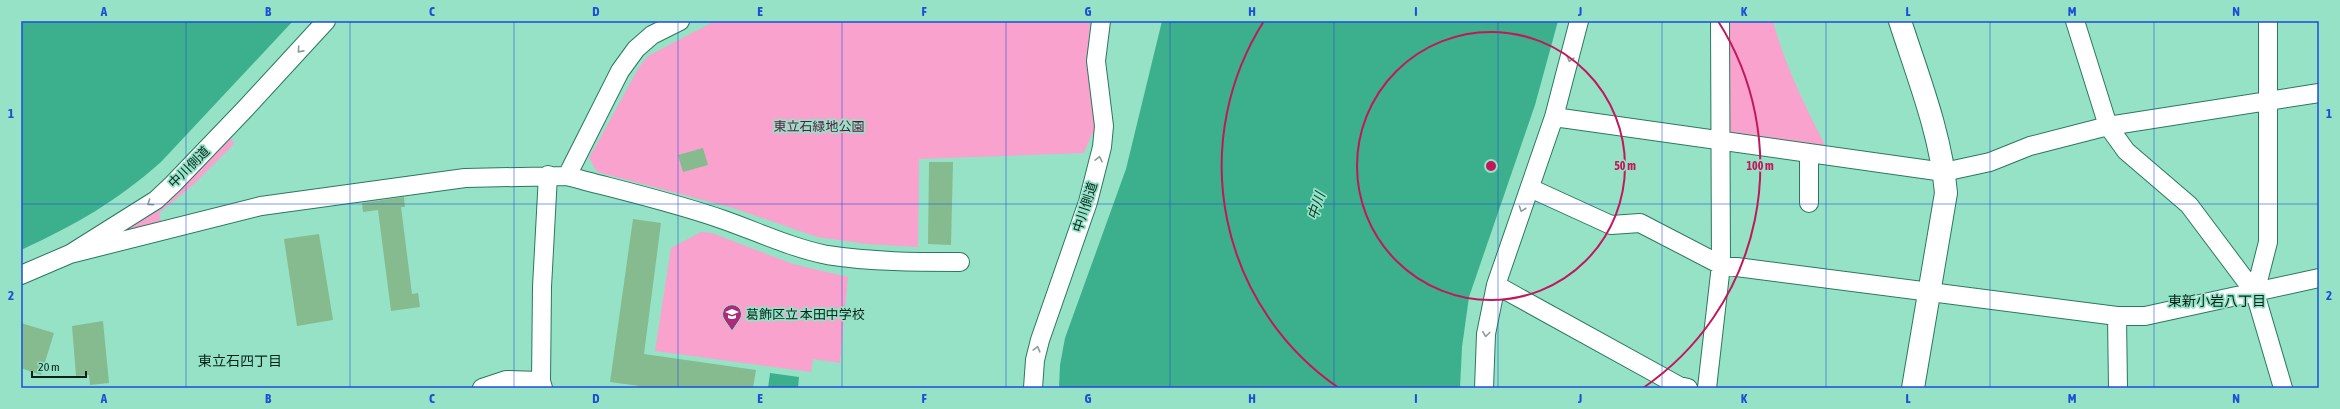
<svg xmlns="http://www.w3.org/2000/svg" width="2340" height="409" viewBox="0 0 2340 409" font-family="'Asap Condensed','Noto Sans JP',sans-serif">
	<rect width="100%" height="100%" fill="#96e2c6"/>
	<!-- green -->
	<path fill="#f9a2cd" d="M715,21h375l-2,44 8,57v12h-4l-8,19 -165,6 -1,88 -52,-3 -49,-7 -84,-29 -136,-36 -8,-14 50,-91 9,-11z
		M1727,21h46c12,45 33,87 54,128l-99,-13z
		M231,138l3,6 -41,41 -34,28 2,8 -53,15 63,-38z
		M701,232l11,1 81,31 55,13 -8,86 -27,-4 -2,13 -156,-21 16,-103z"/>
	<!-- water -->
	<path fill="#3caf8c" d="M21,21h272l-132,141c-45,40 -86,63 -140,88z
		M1162,21h396l-23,84 -66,192 -7,50 -2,41h-401l1,-23 5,-27 61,-169z
		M770,373l29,4 -1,11h-30z"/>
	<!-- building -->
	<path fill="#85bb8e" d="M703,148l5,17 -25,7 -5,-17z
		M929,162h24l-2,83 -23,-1z
		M404,197l1,10h-4l11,87 6,-1 2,14 -29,4 -13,-101 -15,2 -1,-9z
		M633,219l28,4 -17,131 112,16 -3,18h-115l1,-2 -29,-4z
		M319,234l14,86 -36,6 -13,-87z
		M103,321l6,62 -19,2 -1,-10 -13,1 -4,-50z
		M21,323l33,10 -13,42 -20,-7z"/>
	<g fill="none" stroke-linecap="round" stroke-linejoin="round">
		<!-- street casing -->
		<g stroke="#2a7860" stroke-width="20">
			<path id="street" d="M2075,21l33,105 18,25 63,54 66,88
				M2268,21v221l-13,51 28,95
				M1554,117l390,55 46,-10 40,-16 78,-20 211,-33
				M1809,153v50
				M567,176l53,-105 16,-22 16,-14 28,-14
				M1530,188l81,37 29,-2 81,42 396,51h28l174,-38
				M70,254l191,-48 204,-28 102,-2c52,14 106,26 157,44 34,12 68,28 103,35 45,7 89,7 133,7
				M21,275l49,-21 86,-54 17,-16 72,-75 81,-88
				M1496,285l183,101 9,2
				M2117,316l1,72
				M482,388l24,-8 35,1
				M543,388l-2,-7 1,-94 6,-112
				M1033,388l2,-28 5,-20 48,-138 14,-55 2,-21 -8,-65 5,-40
				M1484,388l2,-54 10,-49 58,-168 25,-96
				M1707,388l14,-123 -1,-244"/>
		</g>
		<!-- secondary casing -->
		<g stroke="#2a7860" stroke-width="24">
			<path id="secondary" d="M1900,21c18,56 41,113 46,172l-33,195"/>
		</g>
		<!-- street -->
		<use href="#street" stroke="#fff" stroke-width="18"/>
		<!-- secondary -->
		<use href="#secondary" stroke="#fff" stroke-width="22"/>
	</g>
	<!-- one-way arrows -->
	<defs><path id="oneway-chevron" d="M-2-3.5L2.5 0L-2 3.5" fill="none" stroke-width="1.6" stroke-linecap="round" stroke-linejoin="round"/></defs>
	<g stroke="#8d9c97">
		<use href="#oneway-chevron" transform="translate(300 50) rotate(132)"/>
		<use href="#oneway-chevron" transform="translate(1570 59) rotate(106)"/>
		<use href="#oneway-chevron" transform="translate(1099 159) rotate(-78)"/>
		<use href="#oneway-chevron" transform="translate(150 203) rotate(146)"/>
		<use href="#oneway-chevron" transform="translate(1522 209) rotate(109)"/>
		<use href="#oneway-chevron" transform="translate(1486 334) rotate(97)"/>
		<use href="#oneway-chevron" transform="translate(1037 349) rotate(-75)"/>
	</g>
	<!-- grid -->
	<path fill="none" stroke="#1d4ed8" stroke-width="1" stroke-opacity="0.55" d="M186,21v367M350,21v367M514,21v367M678,21v367M842,21v367M1006,21v367M1170,21v367M1334,21v367M1498,21v367M1662,21v367M1826,21v367M1990,21v367M2154,21v367M21,204h2298"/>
	<!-- distance rings -->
	<g fill="none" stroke="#c2185b" stroke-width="2">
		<circle cx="1491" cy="166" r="134"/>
		<path d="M1339 388A269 269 0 0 1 1264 21M1718 21A269 269 0 0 1 1643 388"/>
	</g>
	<!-- icons -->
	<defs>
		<g id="school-pin" transform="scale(1)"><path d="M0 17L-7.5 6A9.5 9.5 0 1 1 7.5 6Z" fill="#ac2b78" stroke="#96e2c6"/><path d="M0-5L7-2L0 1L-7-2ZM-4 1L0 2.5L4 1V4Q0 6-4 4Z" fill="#fff"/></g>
	</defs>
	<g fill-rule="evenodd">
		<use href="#school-pin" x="732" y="314"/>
	</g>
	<g text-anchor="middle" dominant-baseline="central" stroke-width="3.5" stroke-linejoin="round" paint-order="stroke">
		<!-- park labels -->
		<g font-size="13" fill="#5f1441" stroke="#96e2c6">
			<text x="819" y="126">東立石緑地公園</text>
		</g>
		<!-- street labels -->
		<g font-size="13" fill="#022218" stroke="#96e2c6">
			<text transform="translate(189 167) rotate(-45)">中川側道</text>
			<text transform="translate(1085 207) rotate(-72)">中川側道</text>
		</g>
		<!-- poi labels -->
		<g font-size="13" fill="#022218" stroke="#96e2c6" text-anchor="start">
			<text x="746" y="314">葛飾区立 本田中学校</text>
		</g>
		<!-- water labels -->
		<g font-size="14" font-style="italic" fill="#033829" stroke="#96e2c6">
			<text transform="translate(1316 206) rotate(-72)">中川</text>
		</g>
		<!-- neighbourhood labels -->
		<g font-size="14" fill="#022218" stroke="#96e2c6">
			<text x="2217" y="301">東新小岩八丁目</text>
			<text x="240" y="361">東立石四丁目</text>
		</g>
	</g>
	<circle cx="1491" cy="166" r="6" fill="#c2185b" stroke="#96e2c6" stroke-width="2"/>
	<g font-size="12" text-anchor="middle" font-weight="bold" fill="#c2185b" stroke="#96e2c6" stroke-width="3.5" stroke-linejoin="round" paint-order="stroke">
		<text x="1625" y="170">50 m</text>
		<text x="1760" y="170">100 m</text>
	</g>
	<!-- border -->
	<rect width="2340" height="409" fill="none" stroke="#96e2c6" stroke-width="44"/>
	<!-- scale -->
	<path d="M32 371v6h54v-6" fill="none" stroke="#022218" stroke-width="2"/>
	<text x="38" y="371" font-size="12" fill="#022218" stroke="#96e2c6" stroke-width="3" paint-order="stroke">20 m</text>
	<rect x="22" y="22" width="2296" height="365" fill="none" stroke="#1d4ed8" stroke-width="1.5"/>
	<g font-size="13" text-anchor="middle" font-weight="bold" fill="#1d4ed8">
		<text x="104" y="16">A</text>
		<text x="268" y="16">B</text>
		<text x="432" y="16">C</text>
		<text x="596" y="16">D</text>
		<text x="760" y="16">E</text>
		<text x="924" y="16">F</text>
		<text x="1088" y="16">G</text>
		<text x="1252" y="16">H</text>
		<text x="1416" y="16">I</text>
		<text x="1580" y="16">J</text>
		<text x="1744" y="16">K</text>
		<text x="1908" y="16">L</text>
		<text x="2072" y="16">M</text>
		<text x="2236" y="16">N</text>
		<text x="11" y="118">1</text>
		<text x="2329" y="118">1</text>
		<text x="11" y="300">2</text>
		<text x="2329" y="300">2</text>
		<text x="104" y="403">A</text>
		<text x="268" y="403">B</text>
		<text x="432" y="403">C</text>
		<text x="596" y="403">D</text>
		<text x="760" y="403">E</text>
		<text x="924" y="403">F</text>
		<text x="1088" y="403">G</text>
		<text x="1252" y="403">H</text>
		<text x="1416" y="403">I</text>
		<text x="1580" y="403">J</text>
		<text x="1744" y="403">K</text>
		<text x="1908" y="403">L</text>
		<text x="2072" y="403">M</text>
		<text x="2236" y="403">N</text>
	</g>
</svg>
